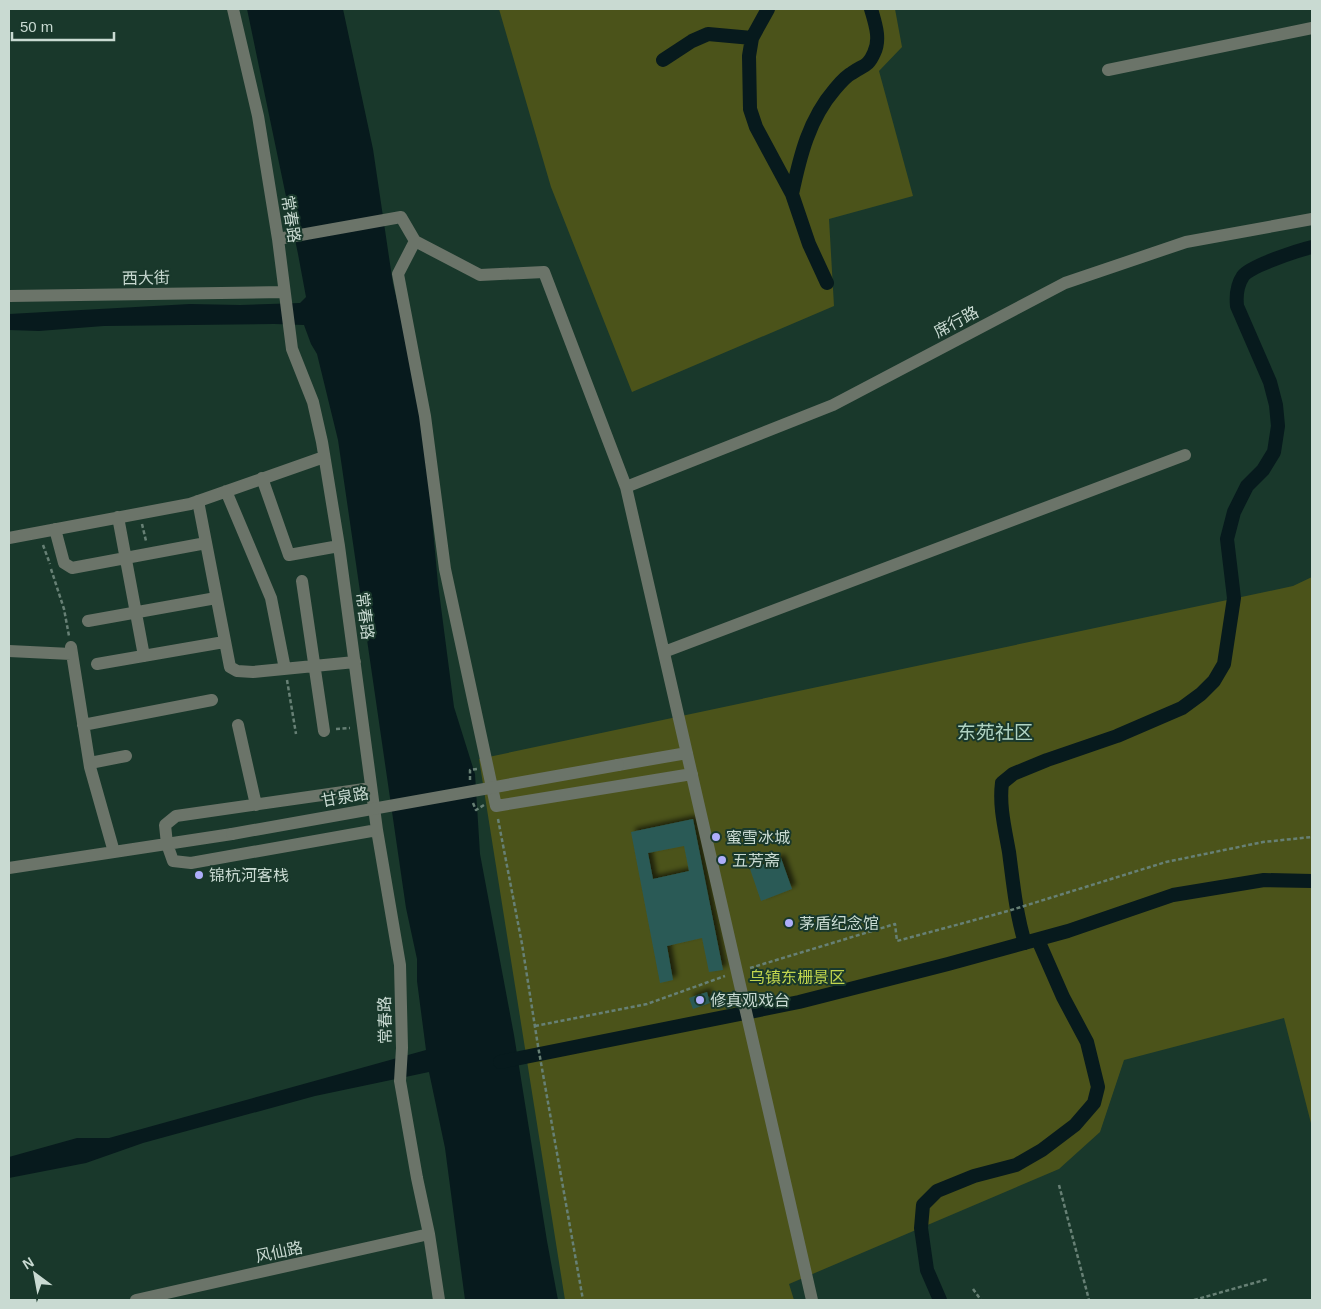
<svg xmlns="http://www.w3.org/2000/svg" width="1321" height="1309" viewBox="0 0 1321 1309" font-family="Helvetica,'Noto Sans SC',sans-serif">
	<defs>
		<filter id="shadow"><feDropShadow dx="4" dy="-4" stdDeviation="2.5" flood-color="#0009"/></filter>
	</defs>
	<rect width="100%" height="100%" fill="#19382b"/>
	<!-- green -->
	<path fill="#4b531a" d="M499,9h396l7,38 -23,24 34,125 -84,23 5,87 -202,86 -81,-205z
		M1312,577v550l-28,-109 -160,42 -24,72 -41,37 -270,115 5,16h-229l-86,-541 814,-173z"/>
	<!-- water -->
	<path fill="#071a1d" d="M247,9h96l30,140 20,135 28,116 17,184 16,123 21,67 5,80 34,181 33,206 11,59h-93l-20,-152 -16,-76 -114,24 -172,47 -57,20 -77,15v-21l68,-19h32l317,-88 -9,-69v-22l-11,-51 -68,-468 -21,-86 -6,-10 -7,-19 -30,-1 -170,2 -65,5 -30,-1v-16l181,-10 50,1 60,-2 6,-6 -8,-43z"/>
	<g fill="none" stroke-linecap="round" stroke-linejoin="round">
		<!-- canal -->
		<path stroke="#071a1d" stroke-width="14" d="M768,9l-16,29 -3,18 1,53 6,18 36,67 17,50 18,39
			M663,60l29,-19 16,-7 44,4
			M792,194c8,-38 17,-75 43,-105 5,-6 11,-13 17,-16 11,-8 16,-6 22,-20 7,-14 1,-30 -3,-44
			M1025,943c-9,-29 -12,-61 -16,-91 -4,-23 -10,-46 -7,-69l11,-9 34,-14 70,-24 65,-28 19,-14 13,-13 10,-17 10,-66 -7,-59 7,-27 13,-26 16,-16 11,-18 4,-26 -2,-21 -6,-23 -33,-76c-1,-10 0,-21 6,-30 7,-10 56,-26 69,-29
			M500,1062l299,-60 149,-38 120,-33 105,-36 91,-15 48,1
			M940,1300l-13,-30 -6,-42 2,-23 14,-14 37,-15 42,-11 26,-15 33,-25 19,-22 4,-16 -11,-45 -24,-45 -25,-57"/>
	</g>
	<!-- building -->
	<path fill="#2b5a56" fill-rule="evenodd" filter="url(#shadow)" d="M693,819l30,151 -14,2 -7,-34 -35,8 6,34 -13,3 -29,-151zM684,846l5,25 -36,8 -5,-26z
		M781,858l11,31 -31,12 -11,-32z
		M707,992l3,11 -17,6 -4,-11z"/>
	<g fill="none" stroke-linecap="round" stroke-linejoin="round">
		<!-- path -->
		<path stroke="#678075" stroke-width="2.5" stroke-dasharray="4 2.5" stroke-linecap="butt" d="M142,524l4,17
			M43,545l7,19
			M51,569l13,40 5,27
			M287,680l9,54
			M336,729l14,-1
			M470,780v-10l7,-1
			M473,803l3,7 8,-5
			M498,819l24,125 16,102 45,254
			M750,968l145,-44 2,17 111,-30 158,-49 97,-20 49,-5
			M535,1026l112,-22 78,-28
			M1059,1185l30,115
			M973,1289l8,11
			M1194,1300l74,-21"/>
		<!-- minor -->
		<path stroke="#6b7469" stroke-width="12" d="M233,9l25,107 20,123 14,110 21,53 9,40 17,104 38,284 23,135 2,83 -2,33 17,97 12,56 10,66
			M1108,70l204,-42
			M278,239l123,-22 14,24 65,34 64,-3 82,215 186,813
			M415,241l-17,33 27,142 20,153 51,237 196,-32
			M9,296l275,-4
			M262,478l27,77 50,-9
			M626,487l207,-82 232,-122 121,-41 126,-23
			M226,491l45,107 14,71
			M198,501l32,166 7,4 16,1 102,-10
			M118,517l26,139
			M55,529l9,34 8,5 134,-25
			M9,538l181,-34 134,-47
			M302,581l22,150
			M88,621l128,-23
			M71,647l19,120 24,85
			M9,651l62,3
			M664,652l521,-197
			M97,664l127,-22
			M83,725l129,-25
			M238,725l18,80
			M90,763l36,-7
			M618,765l69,-12
			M371,788l-195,28 -11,9 2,19 6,17 18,2 186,-33
			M9,868l223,-34
			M136,1300l293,-66"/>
		<!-- minor-bridge -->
		<path stroke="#6b7469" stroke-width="12" d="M232,834l386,-69"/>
	</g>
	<!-- markers -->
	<g fill="#aeaefb" stroke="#19382b" stroke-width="2">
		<circle cx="716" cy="837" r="5"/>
		<circle cx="722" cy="860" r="5"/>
		<circle cx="199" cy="875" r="5"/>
		<circle cx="789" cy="923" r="5"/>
		<circle cx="700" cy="1000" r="5"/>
	</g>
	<g text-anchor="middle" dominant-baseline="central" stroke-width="4" stroke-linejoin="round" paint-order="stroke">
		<!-- street labels -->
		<g font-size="16" fill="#c9dad2" stroke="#19382b">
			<text transform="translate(291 219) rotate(81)">常春路</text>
			<text transform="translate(146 278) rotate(-1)">西大街</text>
			<text transform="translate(956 322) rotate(-28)">席行路</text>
			<text transform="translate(365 616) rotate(83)">常春路</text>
			<text transform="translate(345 797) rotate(-10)">甘泉路</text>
			<text transform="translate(385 1020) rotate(-91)">常春路</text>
			<text transform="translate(279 1252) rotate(-12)">风仙路</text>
		</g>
		<!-- poi labels -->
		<g font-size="16" fill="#c9dad2" stroke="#19382b" text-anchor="start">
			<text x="726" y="837">蜜雪冰城</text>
			<text x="732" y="860">五芳斋</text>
			<text x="209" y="875">锦杭河客栈</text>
			<text x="799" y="923">茅盾纪念馆</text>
			<text x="710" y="1000">修真观戏台</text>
		</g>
		<!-- park labels -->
		<g font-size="16" fill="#c2d64e" stroke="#19382b">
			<text x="797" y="977">乌镇东栅景区</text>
		</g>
		<!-- quarter labels -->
		<g font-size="19" fill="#b0d3c2" stroke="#19382b">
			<text x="995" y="732">东苑社区</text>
		</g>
	</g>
	<!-- border -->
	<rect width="1321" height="1309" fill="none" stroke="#c9dad2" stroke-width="20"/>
	<!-- north arrow -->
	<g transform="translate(35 1274) rotate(328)" stroke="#19382b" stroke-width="4" paint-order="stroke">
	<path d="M0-4L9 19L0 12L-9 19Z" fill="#c9dad2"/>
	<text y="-8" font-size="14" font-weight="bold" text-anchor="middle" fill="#c9dad2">N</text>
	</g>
	<!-- scale -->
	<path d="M12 32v8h102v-8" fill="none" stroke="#c9dad2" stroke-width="2.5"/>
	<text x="20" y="32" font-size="15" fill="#c9dad2" stroke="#19382b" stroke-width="4" paint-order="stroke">50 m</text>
</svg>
